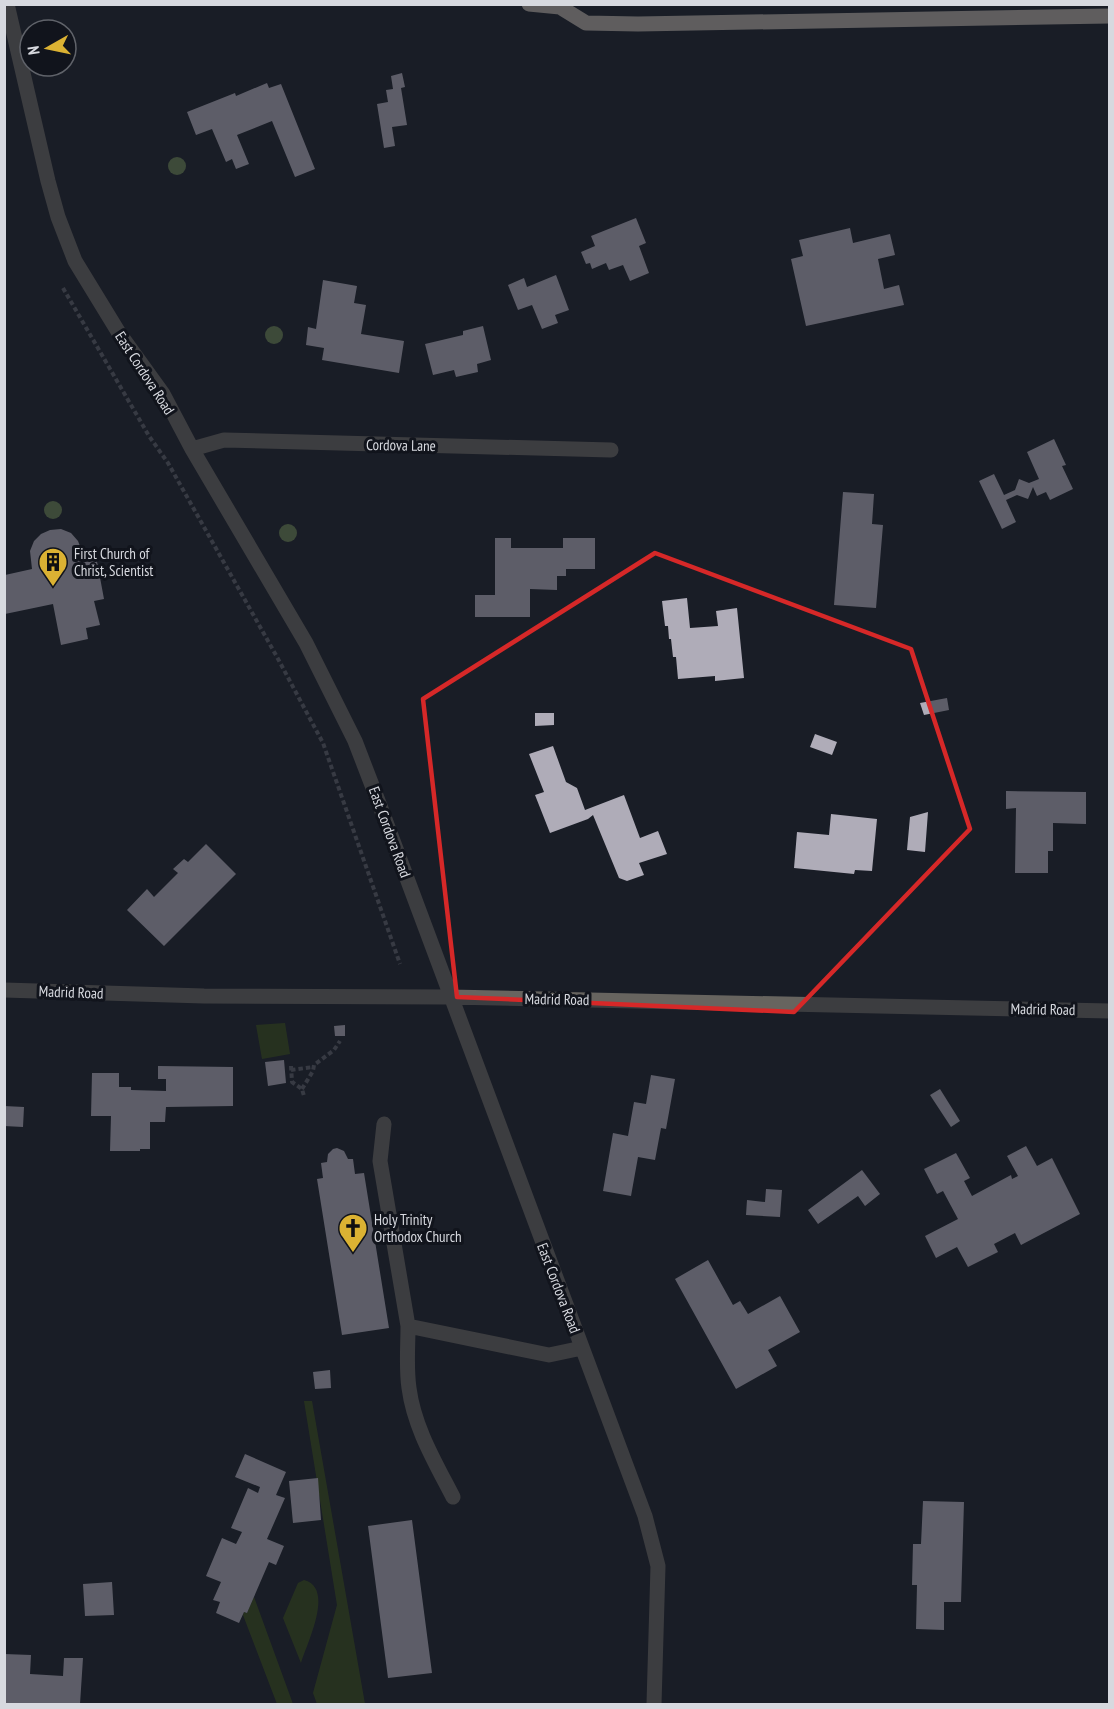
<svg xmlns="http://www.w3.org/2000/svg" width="1114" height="1709" viewBox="0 0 1114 1709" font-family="'PT Sans Narrow',sans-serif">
	<rect width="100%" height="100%" fill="#191d26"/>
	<!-- green -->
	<path fill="#374b17" d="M285,1023l5,31 -28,5 -6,-34z
		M304,1401h8l53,303h-48l-4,-11 24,-88z
		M304,1580c31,8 3,63 -3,83l-18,-45 15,-35z
		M254,1597l39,107h-16l-34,-89 1,-3 3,1z"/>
	<!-- building -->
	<path fill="#afacb8" d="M402,73l3,14 -4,1 6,37 -15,2 3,19 -11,2 -7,-44 11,-2 -2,-12 7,-1 -2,-13z
		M267,83l2,5 12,-4 34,85 -20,8 -23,-56 -35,14 12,29 -13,5 -4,-10 -6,3 -14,-33 -16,6 -9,-23 48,-19 1,3z
		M636,218l10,25 -7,3 10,27 -19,8 -7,-16 -14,5 -3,-7 -14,6 -2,-6 -4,1 -5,-12 14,-6 -4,-10z
		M850,228l3,15 37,-9 5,21 -17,4 6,30 15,-4 5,20 -98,21 -15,-67 12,-3 -4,-16z
		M556,275l13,35 -14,5 3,8 -16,6 -10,-24 -14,5 -10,-25 16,-7 3,9z
		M323,280l34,6 -3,17 12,2 -5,29 43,7 -5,32 -77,-13 2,-12 -18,-3 2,-18 8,2z
		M483,326l8,34 -14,4 1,8 -22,5 -2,-7 -21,5 -8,-31 38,-9v-4z
		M1054,439l12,26 -4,1 11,23 -23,11 -4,-8 -9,4 -4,-9 -5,12 -11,-4 -11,5 10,22 -14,7 -23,-48 15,-7 10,21 11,-5 4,-11 10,4 10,-4 -12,-27z
		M843,492l31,2 -2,30 11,1 -7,83 -42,-3z
		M61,529l10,4 7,8 7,18 11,-3 8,43 -10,2 6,24 -14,3 2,11 -27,6 -8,-41 -48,10v-39l27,-6 -2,-18 4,-10 7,-7 9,-4z
		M495,538h16v10h52v-10h32v31h-29v7h-9v14l-27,-1v28h-55v-22h20z
		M687,598l3,30 28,-2 -2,-15 21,-3 7,70 -29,3v-5l-37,3 -2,-22h-3l-2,-18h-2l-1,-13h-3l-3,-25z
		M947,698l2,12 -25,5 -4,-12z
		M535,713h19v12l-19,1z
		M815,734l22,8 -5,13 -22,-8z
		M553,746l13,36 11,6 8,22 39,-15 16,43 18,-7 9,23 -28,9 5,12 -17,6 -8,-3 -26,-63 -5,4 -38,14 -15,-38 9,-3 -15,-38z
		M1006,791l80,1v32l-33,-1v28h-5v22h-33l1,-65 -10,1z
		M928,812l-3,40 -18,-2 3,-33z
		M831,814l46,5 -5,52 -17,-1 -1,4 -60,-6 3,-36 32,3z
		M206,844l30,30 -72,72 -37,-36 20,-21 7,8 24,-24 -5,-4 11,-10 4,3z
		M345,1025v11h-10l-1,-10z
		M284,1060l2,23 -18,3 -3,-24z
		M158,1066l75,1v39l-67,1 -1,15h-15v27h-10v2h-30l1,-35h-20l1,-43h27v14h12v3l35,1v-12h-8z
		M651,1075l24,4 -9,50 -5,-1 -6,32 -17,-3 -7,39 -28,-5 10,-58 15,3 6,-34 12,2z
		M940,1089l20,32 -9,6 -21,-32z
		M4,1106l20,1 -1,20 -19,-1z
		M1026,1146l11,20 15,-8 28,56 -59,31 -6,-12 -21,11 4,8 -30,15 -11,-20 -21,11 -11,-22 33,-17 -15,-28 -6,3 -13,-25 32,-16 14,25 -6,3 8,15 39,-21 1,4 6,-3 -11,-20z
		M337,1148l7,3 4,8h5l2,15 9,-1 25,155 -47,7 -25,-156 6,-1 -2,-15 6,-1 1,-8 5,-5z
		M862,1170l18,24 -15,12 -7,-10 -40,28 -10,-14z
		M766,1189l16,1 -2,27 -34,-2 1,-15 18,2z
		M708,1260l25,45 7,-4 8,13 32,-18 20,36 -32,18 9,16 -41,23 -61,-110z
		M330,1370l1,18 -16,1 -2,-17z
		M245,1454l41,18 -10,23 9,3 -18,41 17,7 -8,19 -7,-3 -22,51 -3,-1 -5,11 -23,-10 4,-11 -7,-2 8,-18 -15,-6 16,-38 14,6 6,-12 -11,-4 17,-40 10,5 2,-6 -25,-10z
		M318,1478l3,42 -28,3 -4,-42z
		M923,1501l41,1 -3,100h-17v28l-28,-1 1,-44h-5l1,-41h8z
		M412,1520l20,153 -44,5 -20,-152z
		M112,1582l2,33 -29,1 -2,-32z
		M4,1654l27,1 -1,19 33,2 1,-18h19l-3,46h-76z"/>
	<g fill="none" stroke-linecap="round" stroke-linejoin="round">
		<!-- path -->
		<path stroke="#5b5e66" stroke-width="4" stroke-dasharray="4.5 3" stroke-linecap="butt" d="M63,288l86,148 19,27 109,194 46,86 77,221
			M291,1066l1,16 10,7 2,7
			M291,1070l22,-3
			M302,1089l11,-18 1,-6 20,-15 6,-9"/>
		<!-- minor -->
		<path stroke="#67645f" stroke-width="15" d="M7,4l41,177 10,36 17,44 44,72 44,61 29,55 114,194 49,98 25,65 265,710 13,50 -4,138
			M192,449l32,-9 387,10
			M4,990l200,6 246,1 660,14
			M384,1124l-4,37 28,165 141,29 33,-7
			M408,1326c0,21 -2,42 1,62 5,39 26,74 44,109"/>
		<!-- major -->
		<path stroke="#b3aca3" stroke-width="15" d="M529,4l31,3 26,16 52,1 472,-8"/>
	</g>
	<!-- trees -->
	<g fill="#698150">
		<circle cx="177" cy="166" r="9"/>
		<circle cx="274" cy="335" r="9"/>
		<circle cx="53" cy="510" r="9"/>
		<circle cx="288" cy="533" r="9"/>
	</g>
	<!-- marked area -->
	<path d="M0 0H1114V1709H0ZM655,553l256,96 59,180 -176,183 -337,-15 -34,-298z" fill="#191d26" fill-opacity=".55" fill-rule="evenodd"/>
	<path fill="none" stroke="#d62828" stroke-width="4.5" stroke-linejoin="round" d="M655,553l256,96 59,180 -176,183 -337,-15 -34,-298z"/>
	<!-- icons -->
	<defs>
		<g id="building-pin" transform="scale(1.5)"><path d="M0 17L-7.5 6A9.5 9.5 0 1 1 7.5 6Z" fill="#dbb233" stroke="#11141c"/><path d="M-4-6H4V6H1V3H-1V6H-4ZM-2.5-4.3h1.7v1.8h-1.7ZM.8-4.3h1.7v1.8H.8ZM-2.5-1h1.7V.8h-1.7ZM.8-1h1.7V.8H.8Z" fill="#111"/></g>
		<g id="church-pin" transform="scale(1.5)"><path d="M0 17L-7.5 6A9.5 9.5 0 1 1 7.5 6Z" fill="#dbb233" stroke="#11141c"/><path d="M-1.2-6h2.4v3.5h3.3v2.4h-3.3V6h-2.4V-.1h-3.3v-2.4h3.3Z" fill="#111"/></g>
	</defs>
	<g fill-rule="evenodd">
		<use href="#building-pin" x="53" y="562"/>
		<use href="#church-pin" x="353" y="1228"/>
	</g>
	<g text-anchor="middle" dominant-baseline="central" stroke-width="6" stroke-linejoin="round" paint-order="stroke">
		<!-- street labels -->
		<g font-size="15" fill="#d7d9df" stroke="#11141c">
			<text transform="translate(145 373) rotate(57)">East Cordova Road</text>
			<text transform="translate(401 445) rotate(1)">Cordova Lane</text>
			<text transform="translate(390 832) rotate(70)">East Cordova Road</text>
			<text transform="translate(71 992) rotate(2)">Madrid Road</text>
			<text transform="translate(557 999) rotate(1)">Madrid Road</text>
			<text transform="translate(1043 1009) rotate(1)">Madrid Road</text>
			<text transform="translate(559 1288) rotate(69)">East Cordova Road</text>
		</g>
		<!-- poi labels -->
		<g font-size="15" fill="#d7d9df" stroke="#11141c" text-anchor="start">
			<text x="74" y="553">First Church of<tspan x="74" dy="17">Christ, Scientist</tspan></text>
			<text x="374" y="1219">Holy Trinity<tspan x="374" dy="17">Orthodox Church</tspan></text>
		</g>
	</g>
	<!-- border -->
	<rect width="1114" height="1709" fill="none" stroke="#d7d9df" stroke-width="12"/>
	<!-- north arrow -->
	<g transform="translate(48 48) rotate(261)"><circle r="28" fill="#11141c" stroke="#60636a" stroke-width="1.5"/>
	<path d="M0-4.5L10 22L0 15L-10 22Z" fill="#dbb233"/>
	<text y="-9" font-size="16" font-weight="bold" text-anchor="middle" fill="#d7d9df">N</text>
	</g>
</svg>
